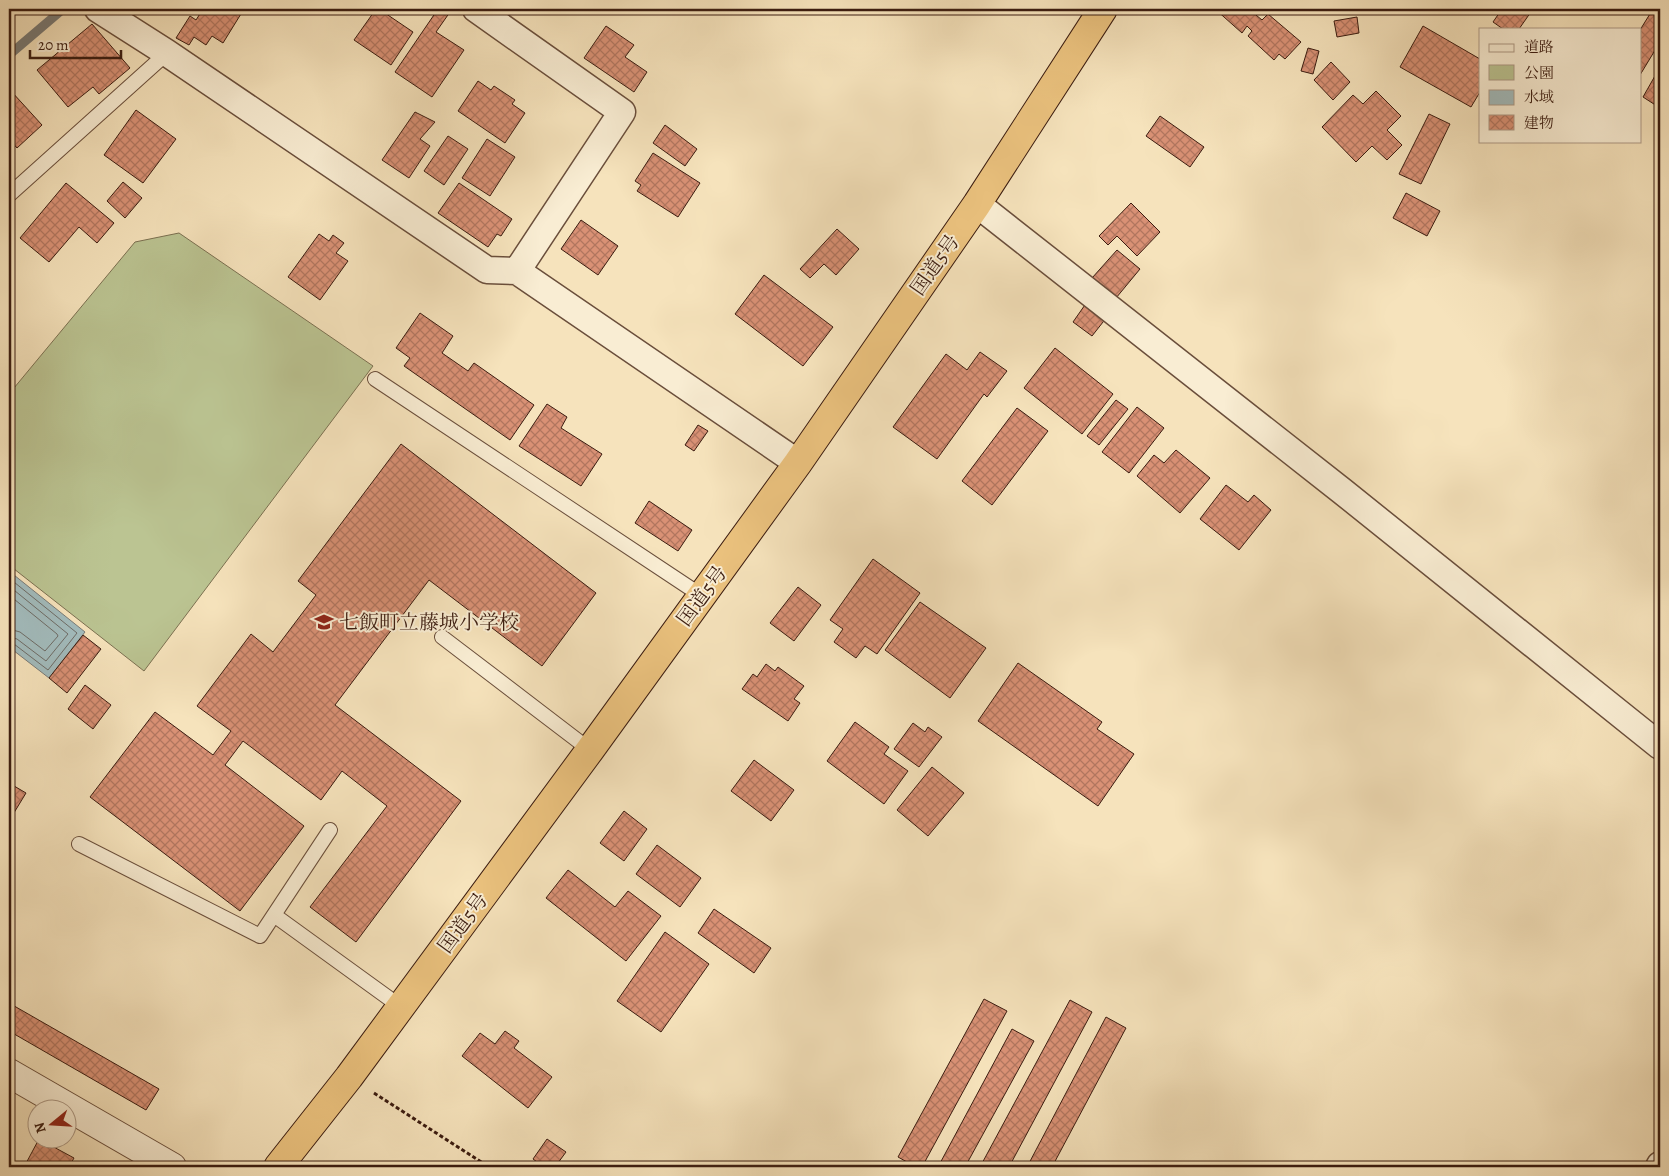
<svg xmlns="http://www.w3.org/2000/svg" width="1669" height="1176" viewBox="0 0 1669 1176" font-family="Alegreya,'Noto Serif JP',serif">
	<defs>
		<pattern id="building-cross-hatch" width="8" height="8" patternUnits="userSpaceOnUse" patternTransform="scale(1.25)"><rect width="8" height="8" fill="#d99175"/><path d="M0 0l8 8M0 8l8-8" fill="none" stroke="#b1765f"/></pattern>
	</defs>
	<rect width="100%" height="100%" fill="#f6e3bc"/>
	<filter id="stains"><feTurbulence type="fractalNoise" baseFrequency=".004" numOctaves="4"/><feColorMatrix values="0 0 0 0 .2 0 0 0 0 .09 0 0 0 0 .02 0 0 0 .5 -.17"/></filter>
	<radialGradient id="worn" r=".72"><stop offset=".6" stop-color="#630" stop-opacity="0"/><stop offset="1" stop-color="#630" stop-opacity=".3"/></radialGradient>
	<!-- park -->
	<path fill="#bbc492" stroke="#7b7051" d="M179,233l194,133 -229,305 -135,-106v-171l126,-152z"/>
	<!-- water -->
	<path fill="#a2bbbc" stroke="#797b77" d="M9,571l76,61 -36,46 -40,-31z"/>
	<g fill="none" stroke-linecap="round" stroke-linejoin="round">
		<!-- shore -->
		<path stroke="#6e6c66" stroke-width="1" d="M9,578l68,55 -29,37 -34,-26 -5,-1
			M9,586l59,48 -22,27 -29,-22 -8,-2
			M9,595l48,39 1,2 -13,15 -25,-19 -11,-3"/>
		<!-- stream -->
		<path stroke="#797b77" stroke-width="9" d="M9,55l54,-46"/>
	</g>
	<!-- building -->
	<path fill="url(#building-cross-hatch)" stroke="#3b1c10" d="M203,9h41l-21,34 -11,-7 -6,9 -12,-8 -5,8 -13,-7 14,-22 6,4z
		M376,9h3l34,23 -22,33 -37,-25z
		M438,9h7l5,3 -14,20 28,18 -32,47 -37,-25z
		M1215,9h47l-6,6 6,5 6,-6 33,28 -16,17 -6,-5 -5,6 -26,-24 4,-5 -5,-5 -5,7z
		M1502,9h31l-14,20h-16l-10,-7z
		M1653,9h7v33l-20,33v-45z
		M1357,17l2,16 -22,4 -3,-16z
		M92,24l38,44 -31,26 -6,-7 -25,20 -31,-37z
		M606,26l28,19 -9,12 22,15 -13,20 -50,-34z
		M1423,26l57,33v33l-9,15 -71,-40z
		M1308,48l11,3 -6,23 -12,-3z
		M1331,62l19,20 -17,18 -19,-20z
		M1660,67v41l-17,-11z
		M478,81l13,9 3,-4 21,14 -3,4 13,9 -20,30 -47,-32z
		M11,91l31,34 -25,23 -8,-9v-46z
		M1376,91l25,25 -14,14 15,15 -15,15 -15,-14 -16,16 -34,-35 31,-32 10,9z
		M136,110l40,29 -33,44 -39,-28z
		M415,112l20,10 -15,17 10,7 -21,32 -27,-18z
		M1429,114l21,10 -29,60 -22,-10z
		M1160,116l44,31 -14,20 -44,-31z
		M665,125l32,24 -12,17 -32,-23z
		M448,136l20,13 -24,36 -20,-14z
		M487,139l28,18 -25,39 -28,-18z
		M653,153l47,30 -22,34 -41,-26 4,-6 -6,-4z
		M123,182l19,16 -17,20 -18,-17z
		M66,183l48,40 -17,20 -18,-16 -30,35 -29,-24z
		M459,183l53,36 -11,17 -4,-2 -9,13 -50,-34z
		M1406,193l34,18 -13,25 -34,-18z
		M1131,203l29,29 -23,24 -20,-20 -9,9 -9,-9z
		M581,220l37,26 -20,29 -37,-26z
		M837,229l22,20 -23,26 -12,-11 -14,14 -10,-9z
		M319,234l10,7 4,-6 11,8 -8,10 12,8 -28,39 -32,-23z
		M1117,250l23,19 -24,29 -24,-20z
		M764,275l69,52 -30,39 -68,-52z
		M1087,302l20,15 -15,19 -19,-14z
		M420,313l33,23 -11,17 26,18 6,-8 60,42 -24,35 -106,-74 6,-8 -14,-10z
		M1055,348l58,46 -31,40 -58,-46z
		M980,352l27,19 -20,26 -3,-3 -47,65 -44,-32 53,-73 21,16z
		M1116,400l12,9 -29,36 -12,-9z
		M547,404l20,13 -6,11 41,26 -21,32 -62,-40z
		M1137,407l27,21 -35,45 -27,-21z
		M1017,408l31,23 -56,74 -30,-24z
		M698,425l10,6 -14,20 -9,-6z
		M401,444l195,149 -54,73 -113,-86 -94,125 126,96 -105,141 -46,-35 77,-101 -45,-35 -21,29 -78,-59 -18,24 79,61 -64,85 -150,-114 65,-85 58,43 18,-24 -34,-25 54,-72 22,18 43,-57 -18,-14z
		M1176,450l34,28 -30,35 -43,-37 17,-21 10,8z
		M1226,485l22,17 6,-7 17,15 -32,40 -39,-31z
		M649,501l43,29 -14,21 -43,-28z
		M873,559l47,34 -43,61 -12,-8 -9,12 -22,-16 9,-13 -13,-9z
		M798,587l23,18 -27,36 -24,-18z
		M920,602l66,46 -36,50 -65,-48z
		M83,635l18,14 -34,44 -18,-15z
		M1018,663l84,59 -5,7 37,25 -36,52 -120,-85z
		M766,664l9,7 3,-4 26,19 -10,13 6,4 -12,18 -46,-32 11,-15 4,3z
		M85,685l26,20 -18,24 -25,-20z
		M855,722l34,25 -5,7 24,17 -24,33 -57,-43z
		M913,723l12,9 3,-5 14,10 -23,30 -25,-18z
		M754,760l40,30 -23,31 -40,-30z
		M932,767l32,26 -36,43 -31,-26z
		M9,783l17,10 -17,28z
		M624,811l23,18 -23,32 -24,-18z
		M657,845l44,33 -21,29 -44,-33z
		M568,870l47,37 13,-16 33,25 -35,45 -80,-63z
		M714,909l57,39 -17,25 -56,-40z
		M665,932l44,32 -48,68 -44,-31z
		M984,999l23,12 -85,156h-6l-18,-10z
		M1070,1000l22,12 -83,155h-29z
		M9,1003l150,86 -13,21 -137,-79z
		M1106,1017l20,11 -74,139h-25z
		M1012,1029l22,12 -69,126h-27z
		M505,1031l14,10 -5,7 38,29 -24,31 -66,-52 18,-23 15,11z
		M39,1139l35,19 -4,7 4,2h-50z
		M547,1139l19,13 -11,15h-11l-11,-8z"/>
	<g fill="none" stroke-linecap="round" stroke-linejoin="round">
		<!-- service casing -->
		<g stroke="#6a4e3b" stroke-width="16">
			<path id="service" d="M9,195l158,-142
				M375,379l327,217
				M442,637l148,113
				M79,844l181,92 70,-106
				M274,915l127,92"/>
		</g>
		<!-- minor casing -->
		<g stroke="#6a4e3b" stroke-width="29">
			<path id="minor" d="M98,9l69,44 320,217 30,1 281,192
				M476,9l146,103 -105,159
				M977,204l365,287 318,255
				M1659,1167l1,-2"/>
		</g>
		<!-- tertiary casing -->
		<g stroke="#6a4e3b" stroke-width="30">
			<path id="tertiary" d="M9,1073l163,94"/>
		</g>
		<!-- trunk casing -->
		<g stroke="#3b1c10" stroke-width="30">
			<path id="trunk" d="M278,1167l71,-90 241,-327 208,-287 179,-259 126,-195"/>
		</g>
		<!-- path -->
		<path stroke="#3b1c10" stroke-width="3" stroke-dasharray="4 2.5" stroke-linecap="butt" d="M374,1093l115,74"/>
		<!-- service -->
		<use href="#service" stroke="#f9edd3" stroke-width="14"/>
		<!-- minor -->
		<use href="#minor" stroke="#f9edd3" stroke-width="26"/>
		<!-- tertiary -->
		<use href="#tertiary" stroke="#f9edd3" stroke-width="28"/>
		<!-- trunk -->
		<use href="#trunk" stroke="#ebc27e" stroke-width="28"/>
	</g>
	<!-- icons -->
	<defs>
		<g id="school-bare" transform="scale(1.5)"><path d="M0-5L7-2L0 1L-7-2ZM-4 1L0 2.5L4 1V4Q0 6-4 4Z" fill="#8f2418" stroke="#f9edd3" stroke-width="2.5" paint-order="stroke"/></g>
	</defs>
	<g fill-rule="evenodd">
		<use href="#school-bare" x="324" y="622"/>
	</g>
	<g text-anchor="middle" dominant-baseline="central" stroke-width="4" stroke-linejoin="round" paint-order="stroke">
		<!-- street labels -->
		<g font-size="20" fill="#3b1c10" stroke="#f9edd3">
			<text transform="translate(935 265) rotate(-55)">国道5号</text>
			<text transform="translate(702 596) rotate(-54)">国道5号</text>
			<text transform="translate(463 923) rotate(-54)">国道5号</text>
		</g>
		<!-- poi labels -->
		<g font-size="20" fill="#3b1c10" stroke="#f9edd3" text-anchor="start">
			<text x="339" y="622">七飯町立藤城小学校</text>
		</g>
	</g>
	<!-- margin -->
	<rect width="1669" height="1176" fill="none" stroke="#f6e3bc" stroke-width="30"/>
	<rect x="10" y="10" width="1649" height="1156" fill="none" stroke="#3b1c10" stroke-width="2.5"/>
	<rect x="15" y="15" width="1639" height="1146" fill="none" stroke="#3b1c10"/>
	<!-- legend -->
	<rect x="1479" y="28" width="162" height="115" fill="#f9edd3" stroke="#ad9985"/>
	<rect x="1489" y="44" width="25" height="8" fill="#f9edd3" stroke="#ad9985"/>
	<text x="1524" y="52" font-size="15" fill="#3b1c10">道路</text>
	<rect x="1489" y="65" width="25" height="15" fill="#bbc492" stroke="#ad9985"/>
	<text x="1524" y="78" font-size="15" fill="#3b1c10">公園</text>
	<rect x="1489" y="90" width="25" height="15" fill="#a2bbbc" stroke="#ad9985"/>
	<text x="1524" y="102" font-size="15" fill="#3b1c10">水域</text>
	<rect x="1489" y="115" width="25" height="15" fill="url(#building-cross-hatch)" stroke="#ad9985"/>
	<text x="1524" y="128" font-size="15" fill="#3b1c10">建物</text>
	<!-- north arrow -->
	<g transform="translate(52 1124) rotate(252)"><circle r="24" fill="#f9edd3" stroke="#ad9985"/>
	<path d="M0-4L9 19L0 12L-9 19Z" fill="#8f2418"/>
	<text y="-8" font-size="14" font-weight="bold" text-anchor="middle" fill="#3b1c10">N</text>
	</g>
	<!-- scale -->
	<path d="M30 50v8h91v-8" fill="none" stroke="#3b1c10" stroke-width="2.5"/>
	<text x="38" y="50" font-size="15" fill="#3b1c10" stroke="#f9edd3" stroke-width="4" paint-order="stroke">20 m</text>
	<rect width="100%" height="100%" filter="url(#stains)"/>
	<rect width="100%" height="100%" fill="url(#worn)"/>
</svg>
